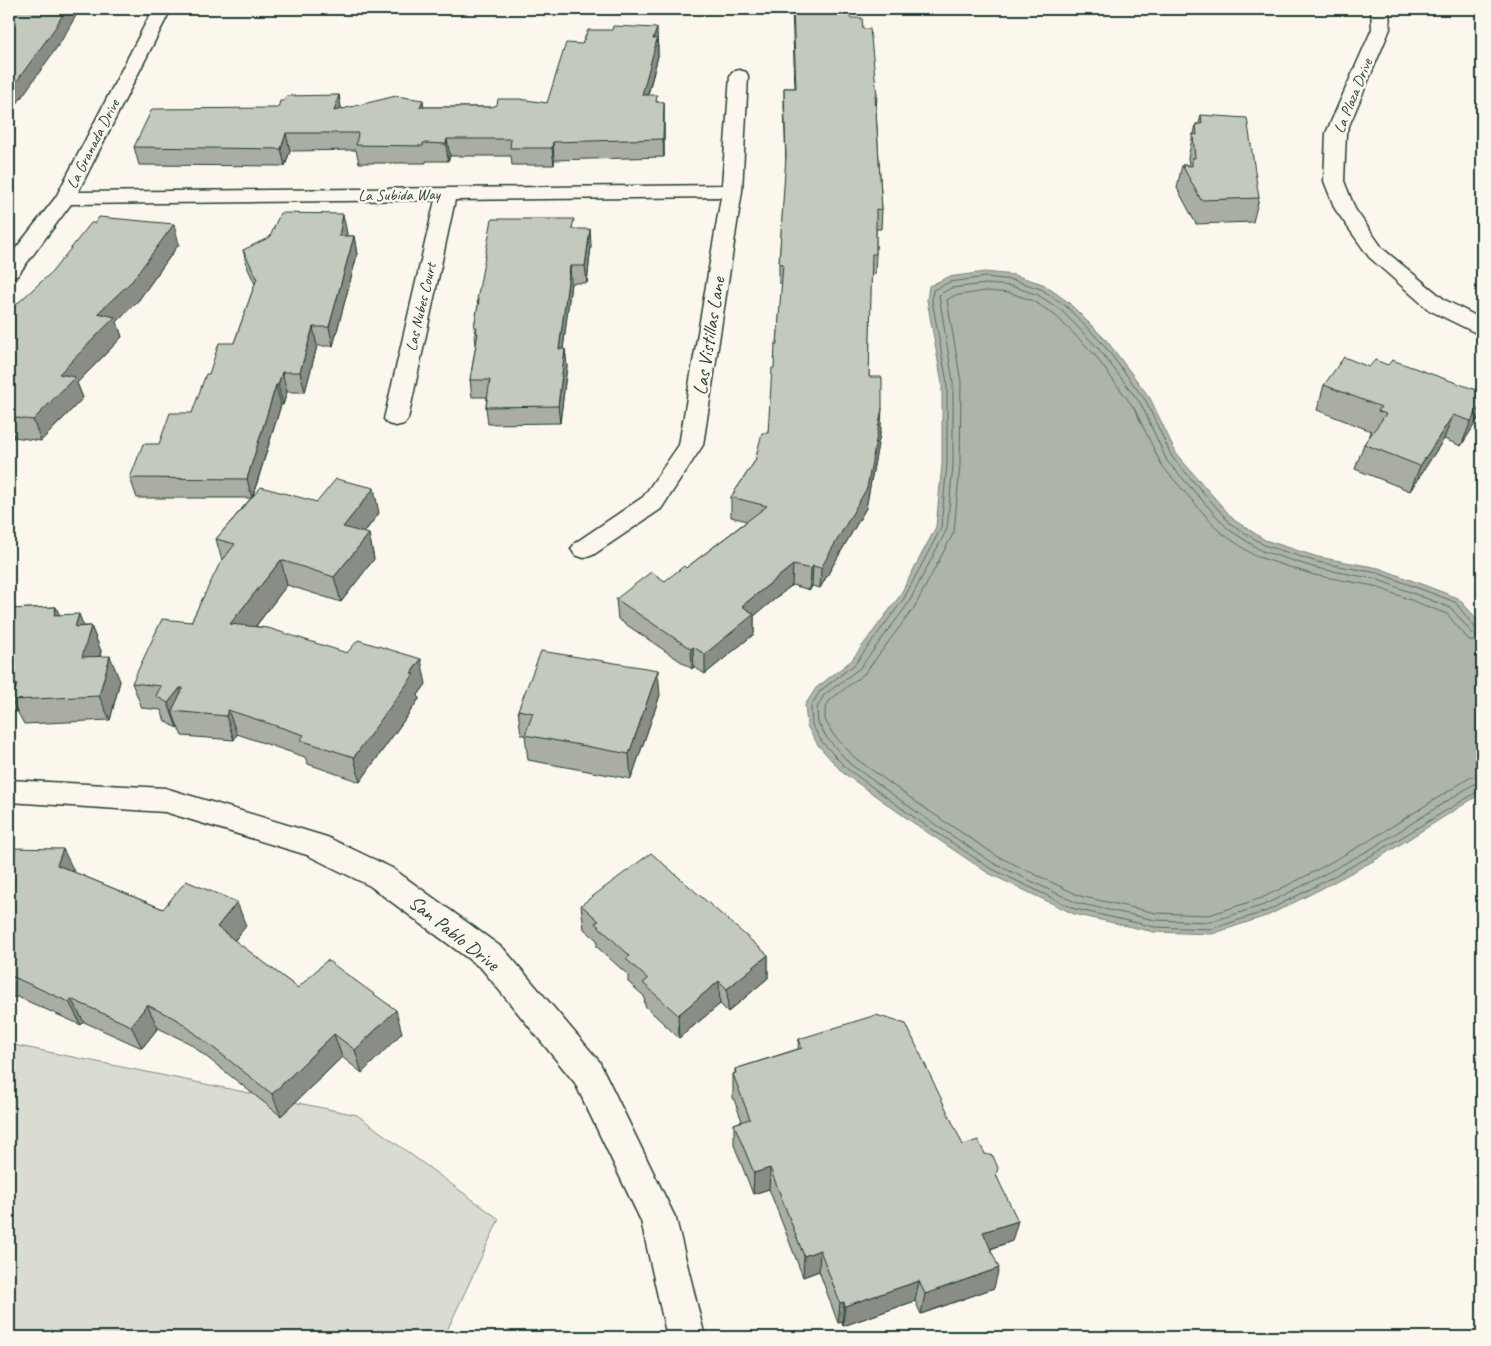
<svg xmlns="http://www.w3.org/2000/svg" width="1491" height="1346" viewBox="0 0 1491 1346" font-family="Caveat,sans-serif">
	<rect width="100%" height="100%" fill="#fbf7ec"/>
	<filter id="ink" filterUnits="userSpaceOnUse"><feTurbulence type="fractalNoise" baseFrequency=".02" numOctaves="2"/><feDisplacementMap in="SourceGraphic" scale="10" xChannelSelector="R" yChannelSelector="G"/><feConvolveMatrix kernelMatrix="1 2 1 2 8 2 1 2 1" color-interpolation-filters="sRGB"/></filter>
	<g filter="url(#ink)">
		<!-- green -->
		<path fill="#dbdcd1" stroke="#7d8c82" d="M9,1044l348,71 142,104 -55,118h-435z"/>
		<!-- water -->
		<path fill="#adb4aa" stroke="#74847b" d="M985,272l29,3 29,9 25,18 39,39 43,57 27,57 57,65 31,20 53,17 61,11 79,30 19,21 5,11v163l-105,66 -60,32 -48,24 -57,19 -58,-2 -80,-18 -86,-41 -73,-49 -73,-52 -24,-27 -11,-19 -2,-21 11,-17 35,-27 48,-64 37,-70 6,-63v-81l-15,-83 2,-14 19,-9z"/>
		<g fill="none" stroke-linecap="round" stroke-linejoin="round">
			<!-- shore -->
			<path stroke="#586d63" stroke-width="1" d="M1482,631l-6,-2 -21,-27 -77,-29 -61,-11 -53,-17 -33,-21 -59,-67 -26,-56 -43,-57 -38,-39 -24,-16 -28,-9 -28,-3 -35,5 -17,8 -1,10 15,83v81l-6,64 -38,72 -48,64 -35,27 -9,15 1,19 10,17 24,26 72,52 72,48 85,41 80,18 56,2 56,-18 47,-24 60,-33 108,-65
				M1482,637l-9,-3 -22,-26 -75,-29 -60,-11 -54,-17 -34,-22 -61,-68 -26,-57 -43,-56 -37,-38 -23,-15 -26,-9 -26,-2 -35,4 -12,7 14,87v83l-6,64 -39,75 -48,64 -36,27 -7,13 1,15 9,15 23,26 71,51 72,48 84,40 78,17 55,2 54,-17 48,-24 59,-32 103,-65 8,-1
				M1482,645l-14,-6 -21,-25 -73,-28 -60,-11 -59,-19 -35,-24 -58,-66 -28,-58 -41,-55 -37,-37 -22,-15 -24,-8 -25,-2 -32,5 -6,4 14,82 -1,83 -6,67 -40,76 -49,65 -35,27 -5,9v11l8,14 22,24 71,51 71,47 83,40 76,17 53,2 53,-17 46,-23 59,-33 104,-65 11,-2"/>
			<!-- minor casing -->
			<g stroke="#1f3d34" stroke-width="3">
				<path id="minor" d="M153,9h18l-93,183 644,-7 8,-109 2,-4 7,-2 7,2 2,4 -6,115 -39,254 -42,64 -68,46 -9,3 -9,-3 -4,-6 4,-6 68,-46 36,-52 42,-248 -266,3 -47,219 -4,5 -8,2 -8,-2 -4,-5 51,-219 -364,4 -54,72 -8,1v-20l47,-60z
					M1371,9h18l1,20 -44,104 -2,48 11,28 28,40 62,51 37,19v15l-8,-2 -45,-22 -60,-53 -34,-48 -11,-28 2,-48 46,-104z
					M9,780l156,8 162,49 65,31 112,81 95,112 77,158 29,118h-38l-26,-116 -66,-138 -93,-114 -112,-83 -63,-31 -142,-43 -156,-10z"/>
			</g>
			<!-- minor -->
			<use href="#minor" fill="#fbf7ec" fill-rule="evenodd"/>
		</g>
		<!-- wall -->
		<path fill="#a9ada3" stroke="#1f3d34" d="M792,9h56l2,9 13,11 14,66 -1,16 6,99 -1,19h-5v25l-1,20h-4l-2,103 12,51 -15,80 -46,80 -8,-2 -2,4 -18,-5 -38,31v18l-49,40 -11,-7 -2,2 -74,-50 -2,-20 49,-18 21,-13 61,-47 -16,-4v-20l24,-36 13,-28 9,-89 5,-61h-3v-20l7,-97 -2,-60v-18h11z
			M658,45v11l-10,39 9,7h7v55l-110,3v5h-42l-1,-9h-61l-2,5h-22v2h-67l-3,-13 -66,1 -5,15 -146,-1 -5,-18 144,-39 61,-13 2,14 83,-2h67l56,-4z
			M1201,115l58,83 -6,24 -57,2 -19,-36 5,-23h7l-1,-7 5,-24h1l2,-10h3z
			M574,229l17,16 -4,38h-16l-8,66h2l2,17 -7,57 -72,1 -2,-17 1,-10h-15l-2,-17 6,-36 -2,-17 4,-22 -1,-5z
			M347,233l-1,3h8l3,19 -24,91h-16l-12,46h-18l-4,13h-2l-28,91 64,6 62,11 -15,20 5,1 5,25 -33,43 -54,-17 -31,41 170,58 -8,11 1,4 -59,83 -52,-18 -3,-7 -68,-23 -3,6 -52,-4 -4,-9 -1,1 -12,-7 -4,-11 -19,-2 -10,-25 59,-61 31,-61 -6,-22 35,-41h-114l-7,-20 29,-34 33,-31 17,-39 25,-31 21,-59 -7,-15 -5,-19z
			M179,244l-41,57 -21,21 5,15 -45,46 6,15 -42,43 -27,-4 -5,6v-132z
			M1324,385l154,34 -17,27 -17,-7 -34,52 -55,-22 9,-25 6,-9 1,-4 -54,-21z
			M56,607l3,8 25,11h7l10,25 -1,6 20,24 -10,39 -86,4 -7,-13 -8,1v-103z
			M660,695l-29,84 -103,-19 -3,-25h-4l-3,-25z
			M9,848l65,24 89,37 83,17 -12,15 64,47 104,45 -40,40 -20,-16 -61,59 -92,-73 -31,-15 -16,20 -58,-26 -3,3 -63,-28h-9z
			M581,905l187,50v23l-40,34 -8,-8 -41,34 -34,-32 -1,-10 -16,-14v-7l-31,-28v-7l-13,-11z
			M799,1039l164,106 22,9 12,22 15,65 -21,8 3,39 -73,26 -6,-13 -72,25 -1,-4 -4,1 -19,-52 -16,6 -34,-88 -16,5 -19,-49v-21l8,-3 -9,-24v-23l2,-1v-4l63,-20z"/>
		<!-- shaded-wall -->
		<path fill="#898d85" stroke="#1f3d34" d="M66,9h14l-20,34 -51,72v-23z
			M657,28l1,28 -15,56 -1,-17 11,-56z
			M339,95l3,17 -8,-1z
			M423,100l2,17 -5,-10z
			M664,102v55l-1,-18z
			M10,115l5,15 -6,11v-24z
			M286,133l4,18 -5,15 -4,-17z
			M447,139l3,17 -2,5 -2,-17z
			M553,142l1,18v5l-2,-17z
			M343,214l4,19 -4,22 -4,-19z
			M174,224l5,20 -41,57 -21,21 5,15 -45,46 6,15 -42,43 -8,-21 26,-46 39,-61z
			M590,229l1,16 -4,38 -2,-17z
			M354,236l3,19 -24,91 -4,-19z
			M570,266l1,17 -10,83 -2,-17z
			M313,327l4,19 -12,46 -5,-20z
			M565,349l2,17 -7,57 -2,-17z
			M282,372l5,20 -4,13 -5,-20z
			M276,385l5,20 -29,93 -5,-19z
			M1482,403v6l-4,10 -17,27 10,-25z
			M882,408l-1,20 -15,80 -46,80 1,-20z
			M1453,415l-9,24 -34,52 10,-25z
			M9,423l5,14 -5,6z
			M374,488l5,25 -30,39 -6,-25z
			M369,534l5,25 -33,43 -7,-25z
			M281,560l6,25 -49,64 -8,-25z
			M793,565l-1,20 -38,31v18l-49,40v-20l37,-48z
			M813,566l-1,20 -2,4 1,-21z
			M56,607l11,25 -13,-17z
			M79,614l9,23 3,-11 10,25 -8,31 -11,-25 -7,-30z
			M693,647l1,20 -2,2 -1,-20z
			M110,656l10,25 -10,39 -11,-24z
			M421,659l5,25 -8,11 1,4 -59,83 -6,-25z
			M658,670l2,25 -29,84 -2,-25z
			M17,684l-5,16 5,11 -8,1v-26z
			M180,688l9,24 -17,-1 6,16 -1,1 -9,-25z
			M228,710l9,24 -3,6 -8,-24z
			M63,849l12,24 -18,-8z
			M237,902l9,24 -20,25 -9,-24z
			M768,955v23l-40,34 -1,-23z
			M719,981l1,23 -41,34 -1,-23z
			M71,999l13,23 -3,3 -12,-23z
			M147,1005l11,23 -16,20 -11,-22z
			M396,1010l6,23 -40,40 -7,-23z
			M334,1034l8,23 -61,59 -9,-22z
			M770,1168l-1,21 -16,5 1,-21z
			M1018,1221l-6,20 -34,12 5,-21z
			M820,1250l-1,21 -16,6 1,-21z
			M999,1268l-5,20 -73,26 4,-20z
			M919,1281l-4,20 -72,25 2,-20z
			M844,1302l-2,20 -4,1 2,-20z"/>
		<!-- building -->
		<path fill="#c4c9be" stroke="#1f3d34" d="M9,9h57l-11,19 -46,64z
			M793,9h55l2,9h12l1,11h7l7,66h-2l7,115 -6,-1v45h-4l-3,123h13v31l-15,80 -46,80 -8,-2 -2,3 -18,-4 -51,41 12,8 -49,40 -12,-7 -2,2 -75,-50 35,-27 14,9 19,-15 2,2 81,-62 -36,-9 24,-36 7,-28h6l4,-65h2l1,-24h2l6,-80 -4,-1 7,-107 -2,-68h12z
			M613,26l44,2 -4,11h4l-15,56h15l-1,7h8l-1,37 -110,3 -1,6h-42l1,-9h-64l-1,5 -23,-1v3l-67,-1 2,-12h-72l-5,16 -147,-2 18,-38 126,-1 2,-7h4l2,-5 53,-1 -5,16 62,-15 27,4 -3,7h71l6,-2 1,-6h21l28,4 19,-60 16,1 6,-14h24z
			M1201,115l46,3 12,80 -58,2 -19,-35 10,1v-8h3l-2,-24 4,1 -1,-11h6z
			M280,213l63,1 -4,22h15l-25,91h-16l-13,45h-18l-4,13h-2l-29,94 -117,-1 13,-34h16l11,-31h22l14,-39h3l10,-31h15l23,-65 -14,-28 27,-13z
			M99,217l75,7 -42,57 -34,32 17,4 -56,57 16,3 -42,43 -24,-3v-106l43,-39 39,-49h4z
			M492,219h82l-2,10h18l-5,37h-15l-11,83h6l-7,57 -72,1 4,-27h-20l8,-47h-2l1,-6h-3l5,-27h-2z
			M1344,357l25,10 6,-7 13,5 4,-5 90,32v11l-11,18 -18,-6 -33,51 -56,-22 22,-30 -8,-3 3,-4 -57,-22z
			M336,479l38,9 -31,39 26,7 -35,43 -53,-17 -51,64 38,4 79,25 11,-13 63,19 -10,14 3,1 -60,83 -54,-17 4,-5 -76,-25 -2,6 -54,-5 11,-23h-3l-12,15 -12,-7 5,-10 -29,-3 30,-64 29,3 28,-57 16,-21 -19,-5 45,-52 56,15z
			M56,607l-2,8 25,-1 -4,13 16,-1 -9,31 28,-1 -11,40 -87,4 5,-16 -8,2v-77z
			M541,651l117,19 -29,84 -104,-19 8,-22 -15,-3z
			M9,848l54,1 -6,16 106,44 23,-28 51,21 -20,25 81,61 29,-28 69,50 -41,40 -21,-16 -62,60 -94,-74 -31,-15 -16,21 -60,-27 -2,3 -60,-27z
			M651,853l117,102 -41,34 -8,-8 -41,34 -35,-32 5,-4 -22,-20 4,-3 -35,-33 4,-2 -18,-16z
			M876,1015l30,9 57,121 15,-5 7,14 8,2 5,12 -2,7 22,46 -35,11 16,36 -74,26 -6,-13 -74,25 -1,-4 -4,1 -20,-53 -16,6 -34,-88 -16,5 -20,-49 16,-5 -17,-45 3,-1 -1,-4 67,-21 -3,-9z"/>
	</g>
	<g text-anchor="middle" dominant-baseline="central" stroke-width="5" stroke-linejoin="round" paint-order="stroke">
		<!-- far-street labels -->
		<g font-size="16" fill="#1f3d34" stroke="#fbf7ec">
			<text transform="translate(1353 96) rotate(-68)">La Plaza Drive</text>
			<text transform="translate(93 144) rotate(-63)">La Granada Drive</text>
			<text transform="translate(399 195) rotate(-1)">La Subida Way</text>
			<text transform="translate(421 307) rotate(-77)">Las Nubes Court</text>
		</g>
		<!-- street labels -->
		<g font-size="20" fill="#1f3d34" stroke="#fbf7ec">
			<text transform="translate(709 336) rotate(-81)">Las Vistillas Lane</text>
			<text transform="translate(454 933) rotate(38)">San Pablo Drive</text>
		</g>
	</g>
	<!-- margin -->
	<rect width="1491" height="1346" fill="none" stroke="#fbf7ec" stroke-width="30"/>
	<rect x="15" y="15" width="1461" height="1316" fill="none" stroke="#1f3d34" stroke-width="2" filter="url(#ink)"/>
</svg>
